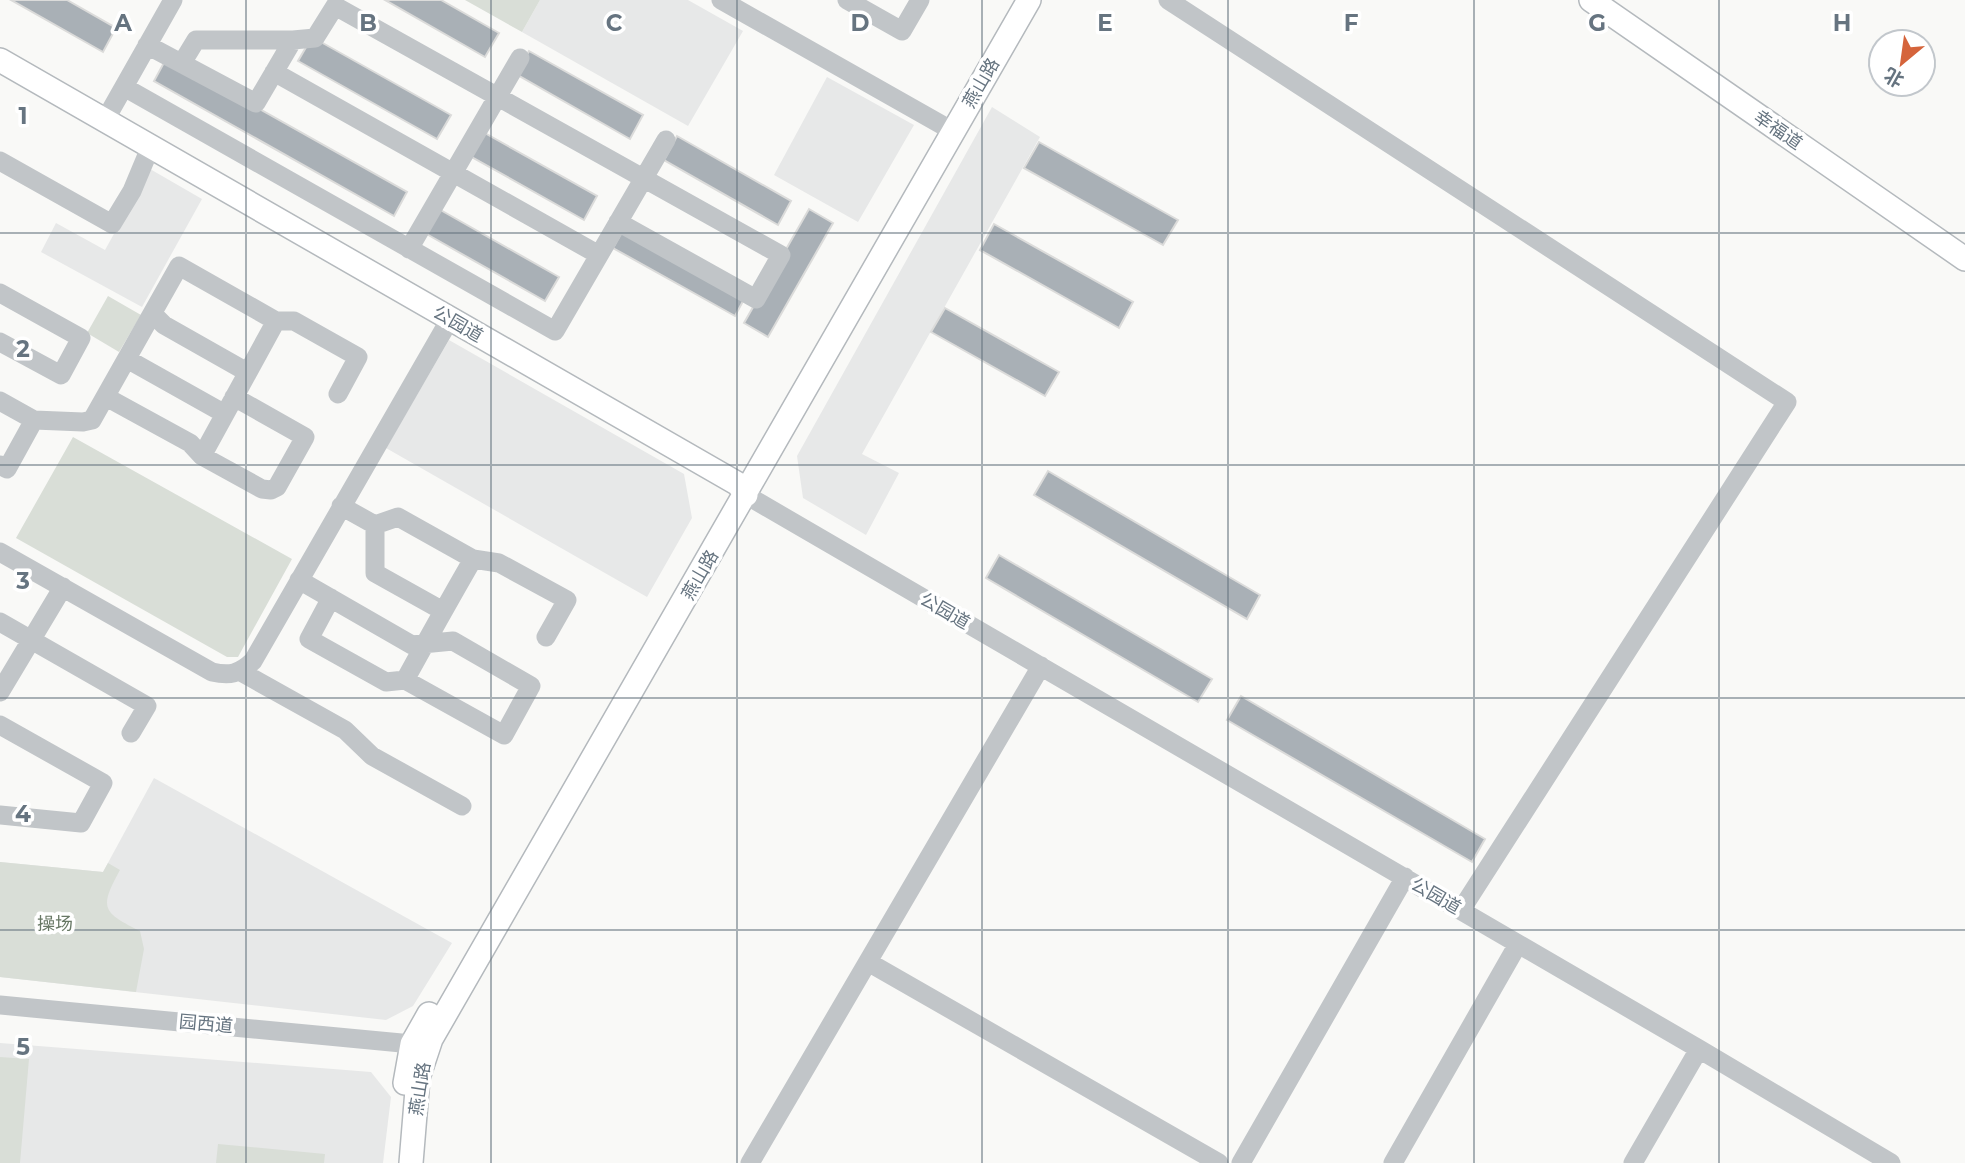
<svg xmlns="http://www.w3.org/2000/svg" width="1965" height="1163" viewBox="0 0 1965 1163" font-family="Montserrat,'Noto Sans SC',sans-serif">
	<rect width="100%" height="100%" fill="#f9f9f7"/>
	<!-- built -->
	<path fill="#e7e8e8" d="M540,0h148l55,31 -55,95 -166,-94z
		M827,77l87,48 -56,97 -84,-47z
		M992,107l48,30 -178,317 37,19 -33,62 -63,-37 -6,-42z
		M150,169l52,30 -60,108 -101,-55 15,-29 49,27z
		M449,340l235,134 8,44 -45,79 -261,-149z
		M154,778l298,165 -39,63 -27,14 -386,-43v-115l103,10z
		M0,1043l371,29 20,25 -8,66h-383z"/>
	<!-- green -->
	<path fill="#d9ded7" d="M465,0h75l-18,32z
		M108,296l33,19 -22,37 -32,-19z
		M73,437l219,122 -54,98h-11l-211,-119z
		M0,862l103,10 5,-9 12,7c-21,38 -18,42 20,61l4,18 -8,43 -136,-15z
		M0,1057l29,2 -9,104h-20z
		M218,1144l107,10 -1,9h-108z"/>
	<!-- building -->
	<path fill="#a9b0b6" stroke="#dbdbda" stroke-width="2" d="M11,0h56l49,28 -13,24z
		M385,0h56l58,33 -14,24z
		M312,37l139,78 -14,24 -139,-78z
		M529,51l114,64 -13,24 -114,-65z
		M167,57l240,135 -13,24 -240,-135z
		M483,132l114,64 -13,24 -114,-64z
		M677,136l114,65 -13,24 -114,-65z
		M1039,142l139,78 -15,25 -139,-77z
		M437,208l122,69 -14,24 -122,-69z
		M809,209l24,14 -65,114 -24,-14z
		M626,224l122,68 -13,24 -122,-68z
		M994,224l139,78 -14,26 -139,-78z
		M945,308l114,64 -14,24 -114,-64z
		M1048,471l212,124 -13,24 -213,-124z
		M999,555l213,124 -14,23 -212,-124z
		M1241,696l244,143 -13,23 -245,-142z"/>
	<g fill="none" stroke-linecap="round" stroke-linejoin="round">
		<!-- major casing -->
		<g stroke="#b4b9bd" stroke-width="26">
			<path id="major" d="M1591,0l374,259
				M0,60l738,424 8,11
				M405,1083l7,-39 17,-30
				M411,1163l7,-85 13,-39 598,-1039"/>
		</g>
		<!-- minor -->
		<path stroke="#c1c5c8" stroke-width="19" d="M721,0l221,125
			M847,0l55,31 18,-31
			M1168,0l619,402 -326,508
			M147,45l109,58 37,-63 22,-2 20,-32 446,249 -25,44 -138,-77
			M182,63l14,-23h97
			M274,72l325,183
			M124,87l431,244 111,-191
			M104,122l69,-122
			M0,161l112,63 20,-33 18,-43
			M409,249l111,-191
			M0,293l81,45 -20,37 -61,-33
			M153,314l11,11 83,47
			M127,359l98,55
			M106,397l84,46 12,13 60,33 9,1 6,-3 28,-50 -71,-40
			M0,401l34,19 -27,49 -7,-4
			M34,420l49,2 9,-2 87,-154 97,55h18l64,36 -20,37
			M202,456l74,-135
			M746,495l953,554 192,114
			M341,506l34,19v48l68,38
			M0,552l212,120c18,4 27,2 41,-11l197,-342
			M473,559l26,4 68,37 -21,37
			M299,580l113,65 41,-4 78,45 -27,49 -99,-55c22,-40 45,-81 68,-121l-75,-42 -23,8
			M331,598l-22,41 77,43 19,-2
			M0,622l147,84 -16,27
			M241,672l104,58 27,26 90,50
			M0,692l63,-105
			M0,725l103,58 -22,40 -81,-8
			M868,962l351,201
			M0,1005l412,39
			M750,1163l291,-497
			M1241,1163l164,-286
			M1393,1163l125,-219
			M1633,1163l66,-114"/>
		<!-- major -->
		<use href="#major" stroke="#fff" stroke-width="23"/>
	</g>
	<!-- grid -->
	<path fill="none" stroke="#667480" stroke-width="2" stroke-opacity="0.55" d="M246,0v1163M491,0v1163M737,0v1163M982,0v1163M1228,0v1163M1474,0v1163M1719,0v1163M0,233h1965M0,465h1965M0,698h1965M0,930h1965"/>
	<g text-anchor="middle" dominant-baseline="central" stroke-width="7" stroke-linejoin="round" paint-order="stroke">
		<!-- street labels -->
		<g font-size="18" fill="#667480" stroke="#fff">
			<text transform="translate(981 83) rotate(-60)">燕山路</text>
			<text transform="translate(1778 130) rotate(35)">幸福道</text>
			<text transform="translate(458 324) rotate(30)">公园道</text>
			<text transform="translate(700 575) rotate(-60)">燕山路</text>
			<text transform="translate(945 611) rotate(30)">公园道</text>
			<text transform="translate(1436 896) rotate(30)">公园道</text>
			<text transform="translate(206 1024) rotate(5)">园西道</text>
			<text transform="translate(420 1089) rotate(-81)">燕山路</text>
		</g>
		<!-- park labels -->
		<g font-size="18" fill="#687865" stroke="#fff">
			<text x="55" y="924">操场</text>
		</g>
	</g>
	<g font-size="23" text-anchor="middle" font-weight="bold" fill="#667480" stroke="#fff" stroke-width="7" stroke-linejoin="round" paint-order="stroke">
		<text x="123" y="31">A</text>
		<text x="368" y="31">B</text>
		<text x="614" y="31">C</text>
		<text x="860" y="31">D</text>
		<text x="1105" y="31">E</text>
		<text x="1351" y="31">F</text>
		<text x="1597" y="31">G</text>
		<text x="1842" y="31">H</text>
		<text x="23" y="124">1</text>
		<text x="23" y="357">2</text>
		<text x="23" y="589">3</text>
		<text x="23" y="822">4</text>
		<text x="23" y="1055">5</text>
	</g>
	<!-- north arrow -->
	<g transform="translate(1902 63) rotate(209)"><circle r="33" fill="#ffffff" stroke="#c2c7cc" stroke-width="2"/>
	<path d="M0-5L12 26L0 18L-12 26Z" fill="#d5643b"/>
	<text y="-10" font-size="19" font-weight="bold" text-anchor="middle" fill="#667480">北</text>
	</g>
</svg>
